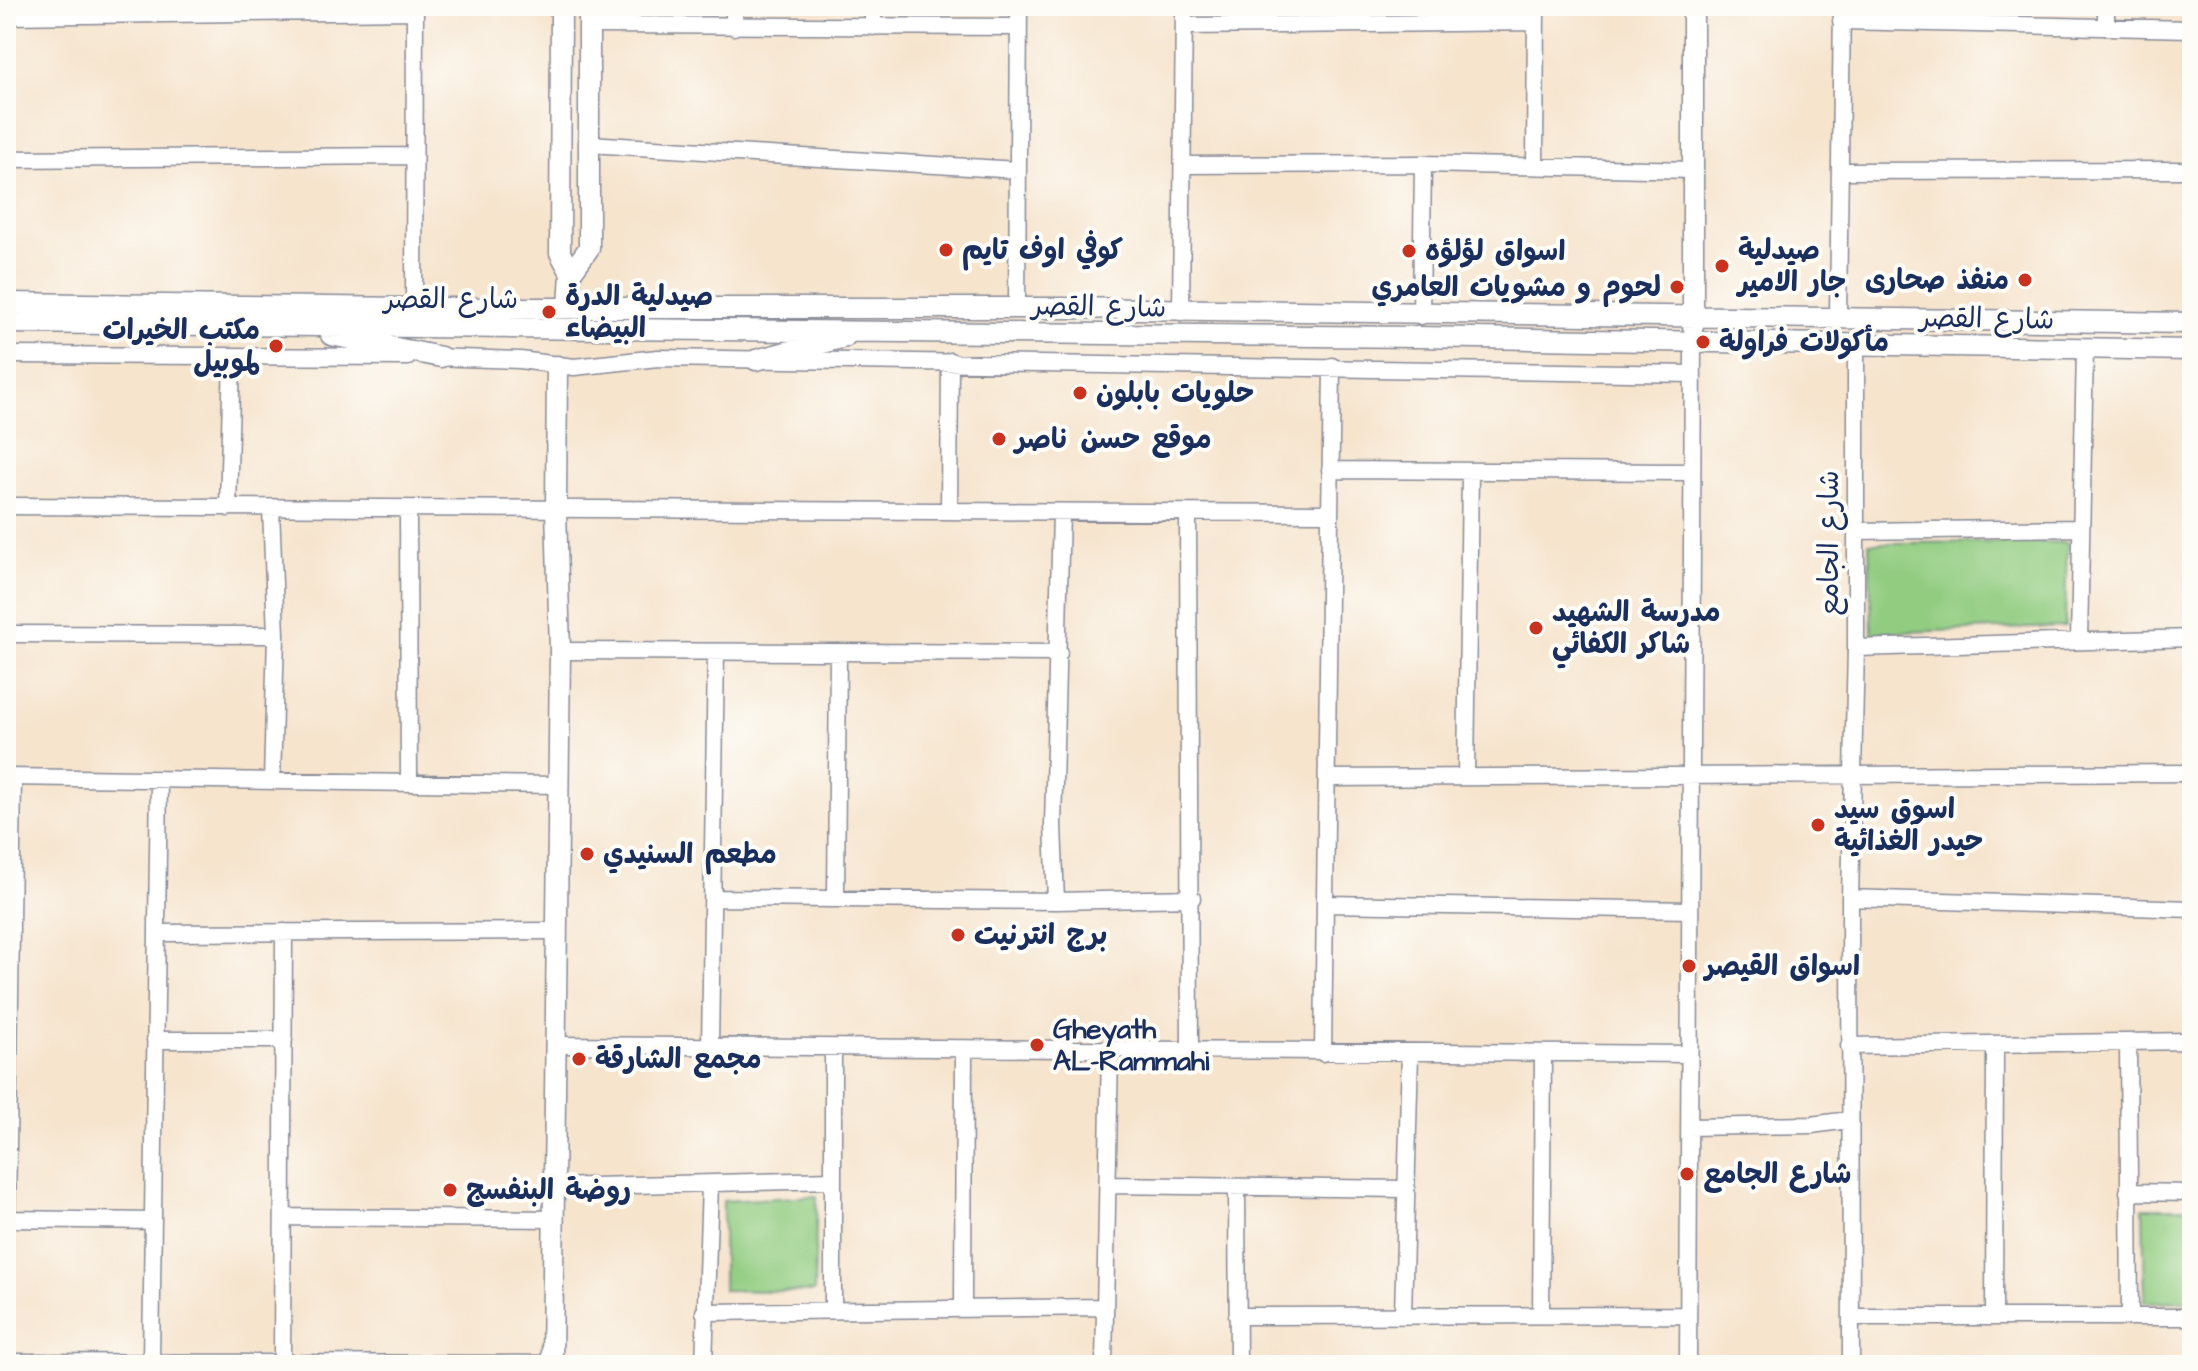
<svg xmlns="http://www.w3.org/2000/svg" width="2198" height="1371" viewBox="0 0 2198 1371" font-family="'Architects Daughter','Playpen Sans Arabic',sans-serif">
	<rect width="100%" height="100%" fill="#fdfcf7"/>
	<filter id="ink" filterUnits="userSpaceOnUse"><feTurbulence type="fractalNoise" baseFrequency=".0125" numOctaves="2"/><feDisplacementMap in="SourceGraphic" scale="16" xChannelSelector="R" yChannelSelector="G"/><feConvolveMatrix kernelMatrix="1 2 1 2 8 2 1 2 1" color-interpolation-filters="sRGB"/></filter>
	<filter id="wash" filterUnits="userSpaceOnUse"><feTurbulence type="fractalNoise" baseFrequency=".006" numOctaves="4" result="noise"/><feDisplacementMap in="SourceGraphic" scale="32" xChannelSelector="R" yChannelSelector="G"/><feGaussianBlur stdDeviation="1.8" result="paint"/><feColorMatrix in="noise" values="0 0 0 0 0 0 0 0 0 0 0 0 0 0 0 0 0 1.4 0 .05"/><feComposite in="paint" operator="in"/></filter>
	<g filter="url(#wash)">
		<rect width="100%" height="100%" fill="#f6e4cd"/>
		<!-- green -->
		<path fill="#91cc80" stroke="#567e6f" stroke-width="2" d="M2067,542l-2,85 -193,6 -3,-90z
			M817,1196l-3,96 -91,-2v-89z
			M2143,1208h49v93l-47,1z"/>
	</g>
	<g filter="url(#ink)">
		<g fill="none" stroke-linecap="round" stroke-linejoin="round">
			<!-- minor casing -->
			<g stroke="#888a96" stroke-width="19">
				<path id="minor" d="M734,6v21
					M6,16l409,-5
					M1841,21l351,8
					M589,25l429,2
					M1184,26l352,-4
					M873,27v-21
					M2106,27v-21
					M589,144l429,26
					M6,159l408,-3
					M1184,165l239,-1 270,6
					M1535,166l1,-160
					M1840,171l352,-1
					M414,308l1,-302
					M1017,308l2,-302
					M1181,312l3,-306
					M1421,316l2,-152
					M1838,316l4,-310
					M6,355l402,2
					M432,357l88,3 54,7 84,-9 1035,16
					M1330,470l361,2
					M6,506l1323,7
					M228,508l4,-152
					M271,508l5,127 -4,146
					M408,509l1,274
					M949,510l1,-149
					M1188,514l2,537
					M1855,531l225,-3
					M6,634l270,1
					M2079,641l6,-292
					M1856,648l336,-10
					M560,651l499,2
					M1466,776l4,-304
					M6,777l553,8
					M1328,778l864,-5
					M714,898l342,3 136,-3
					M836,898l2,-246
					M1850,898l342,11
					M1056,901l-3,-76 8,-312
					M1326,904l364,6
					M157,933l400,-2
					M155,1040h129
					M2128,1042l2,274
					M556,1045l1133,9
					M1849,1046l343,-5
					M710,1047l6,-395
					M833,1048v262
					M1323,1053l9,-687
					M1689,1127l122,-2 38,-5
					M1108,1185l296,4
					M554,1187l279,-7
					M1237,1187l1,178
					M2128,1192l64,1
					M283,1217l271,2
					M6,1219l147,2
					M7,1219l6,-442
					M963,1306l1,-257
					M704,1312l401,-5
					M1403,1314l7,-261
					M1541,1314l2,-260
					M1237,1316l451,-1
					M1994,1316l1,-272
					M1851,1317h341
					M6,1362l546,2
					M151,1362l8,-583
					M282,1363l2,-431
					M704,1365l6,-181
					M1104,1365l6,-315
					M1688,1365l5,-1023
					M1851,1365l-1,-467 6,-250v-303"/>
			</g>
			<!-- tertiary casing -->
			<g stroke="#888a96" stroke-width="23">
				<path id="tertiary" d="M561,6l-1,247 11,20
					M6,303l408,5h651l1127,15
					M569,306l2,-33 18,-25v-242
					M6,323l1411,14 775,13
					M1693,326v-320
					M331,335l110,22
					M756,360l89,-23
					M552,1365l8,-714 -4,-142 1,-143"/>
			</g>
			<!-- minor -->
			<use href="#minor" stroke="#fff" stroke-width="16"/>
			<!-- tertiary -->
			<use href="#tertiary" stroke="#fff" stroke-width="20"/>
		</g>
	</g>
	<!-- markers -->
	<g fill="#c8321e" stroke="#fdfcf7" stroke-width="3">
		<circle cx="946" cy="250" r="8"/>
		<circle cx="1409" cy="251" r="8"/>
		<circle cx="1722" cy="266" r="8"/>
		<circle cx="2025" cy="280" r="8"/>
		<circle cx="1677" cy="287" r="8"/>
		<circle cx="549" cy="312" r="8"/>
		<circle cx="1703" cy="342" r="8"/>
		<circle cx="276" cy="346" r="8"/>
		<circle cx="1080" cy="393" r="8"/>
		<circle cx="999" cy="439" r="8"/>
		<circle cx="1536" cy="628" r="8"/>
		<circle cx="1818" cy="825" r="8"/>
		<circle cx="587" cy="854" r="8"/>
		<circle cx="958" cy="935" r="8"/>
		<circle cx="1689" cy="966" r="8"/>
		<circle cx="1037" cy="1045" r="8"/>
		<circle cx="579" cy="1059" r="8"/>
		<circle cx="1687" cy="1174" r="8"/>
		<circle cx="450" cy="1190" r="8"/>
	</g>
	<g text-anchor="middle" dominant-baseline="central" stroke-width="8" stroke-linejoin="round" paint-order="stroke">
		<!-- poi labels -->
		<g font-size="28" font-weight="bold" fill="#1b2f5e" stroke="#fdfcf7" text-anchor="start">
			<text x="962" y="250">كوفي اوف تايم</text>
			<text x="1738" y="250">صيدلية<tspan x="1738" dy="32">جار الامير</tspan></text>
			<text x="1425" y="251">اسواق لؤلؤه</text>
			<text x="2009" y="280" text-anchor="end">منفذ صحارى</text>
			<text x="1661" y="287" text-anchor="end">لحوم و مشويات العامري</text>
			<text x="565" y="296">صيدلية الدرة<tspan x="565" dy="32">البيضاء</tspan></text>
			<text x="260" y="330" text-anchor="end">مكتب الخيرات<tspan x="260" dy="32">لموبيل</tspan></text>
			<text x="1719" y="342">مأكولات فراولة</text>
			<text x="1096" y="393">حلويات بابلون</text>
			<text x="1015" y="439">موقع حسن ناصر</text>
			<text x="1552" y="612">مدرسة الشهيد<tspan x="1552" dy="32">شاكر الكفائي</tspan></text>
			<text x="1834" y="809">اسوق سيد<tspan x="1834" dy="32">حيدر الغذائية</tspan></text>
			<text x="603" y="854">مطعم السنيدي</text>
			<text x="974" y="935">برج انترنيت</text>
			<text x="1705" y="966">اسواق القيصر</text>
			<text x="1053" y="1029">Gheyath<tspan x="1053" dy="32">AL-Rammahi</tspan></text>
			<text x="595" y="1059">مجمع الشارقة</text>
			<text x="1703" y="1174">شارع الجامع</text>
			<text x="466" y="1190">روضة البنفسج</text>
		</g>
		<!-- street labels -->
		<g font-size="28" fill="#1b2f5e" stroke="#fdfcf7">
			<text x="451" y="299">شارع القصر</text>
			<text transform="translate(1099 307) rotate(1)">شارع القصر</text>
			<text transform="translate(1987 319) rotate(1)">شارع القصر</text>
			<text transform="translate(1829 543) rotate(-90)">شارع الجامع</text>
		</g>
	</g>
	<!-- margin -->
	<rect width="2198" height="1371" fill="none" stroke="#fdfcf7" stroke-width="32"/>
</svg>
